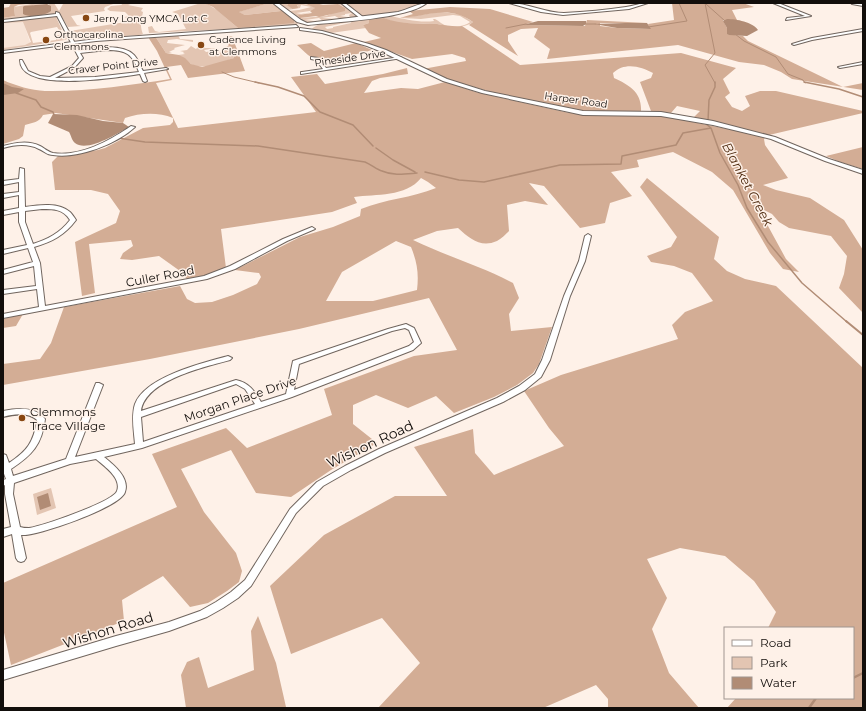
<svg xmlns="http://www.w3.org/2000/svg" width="866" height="711" viewBox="0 0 866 711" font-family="Montserrat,sans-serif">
	<rect width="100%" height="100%" fill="#fef1e8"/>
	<!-- built -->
	<path fill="#f7e4d7" d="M23,21l8,24 -28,5v-27z"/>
	<!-- green -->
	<path fill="#e3c5b2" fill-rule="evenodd" d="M37,3h17l5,8 4,-7 -2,-1h55l-11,4 -1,2 1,2 -34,5 6,9 4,1 -13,1 -9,-15 -5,2 -51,7v-3l12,-2 -1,-9zM49,4l1,8 -17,3v-10z
		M121,3h12l-5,2 15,3 -2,3 2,1 -1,5 -15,2 -2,-2 4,-1 -4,-4 -15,-1 -3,-2 4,-3 11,-1z
		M201,3h7l-1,1 10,6 21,18 56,-8 4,3 -3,3 -146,7 -1,-6 4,-1 3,5 4,1 27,-3 -8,-15 -6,-2z
		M269,3l7,2 5,6 -36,4 -7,-3z
		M277,3h20l-10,1 5,5c8,-7 15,-5 24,-1l-6,3 -14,2 5,1 12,-2 -14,3 2,3 25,-2 19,-8c-9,-8 -19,-1 -29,-5h26l12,10 -1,1 6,3 -2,1 -7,-1 -1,-2 3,-2 -7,1v1l-5,1 7,1 -5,3 -7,-4 -13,2 14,1 3,2h-16l-4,-3 -14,2 17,2 -16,2 -14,-10 3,-1 -4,1 -3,-3 11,-1 12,-3 -10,-2 -1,3 -13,2z
		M345,3h78l-19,8 -41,6z
		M439,12l21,2 13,8c-8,6 -24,6 -34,2l-43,-1 -12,-5 -21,7 3,3 -35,5 -19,-4c7,-8 25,-7 35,-8l2,1 -24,5 2,2 6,-1v-1l18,-4 -1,-3c11,-1 30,-6 41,-4 13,3 29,7 43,5l-1,-2h2c4,2 8,6 12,7 6,2 19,0 23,-4l-10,-6 -7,-1 -32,4 -19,-1z
		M54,16l3,1 7,11 -8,-11 6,13h-3l-2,-3 -26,5 -1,1 3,10 23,-3v-4l6,-2 3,6 -2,-7 1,-1 3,7 -2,1 -62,10v-2l22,-3 6,-3 -8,-20 -20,1v-1z
		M138,20h3c-1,4 1,12 2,14l-4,1 -61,4 -5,-3 -3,-5z
		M178,35l2,4 13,1v2l-16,-3 -9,1 -1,3 18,2 -11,3 1,1 -6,3 3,1h-6l-11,-17z
		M200,45l5,3h12l-13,2 2,2 12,-2 3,1 -4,1 2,1 5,-2 -3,-2 8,1 -1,-2h-3l4,-3 5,13c-12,4 -32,13 -43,6 -5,-4 -8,-7 -13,-9l7,-1 -2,-1 1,-1 -4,-1 7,-1 4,-4 5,3z
		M51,488l5,20 -19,7 -4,-21z"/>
	<!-- forest -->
	<path fill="#d3ad95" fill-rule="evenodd" d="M11,3h26l-19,2 -4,2 1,9 -12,2v-10l6,-1z
		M208,3h61l-30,9 6,3 36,-4 -7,-6h2l18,15v3l-56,5 -25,-21 -7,-3z
		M289,3h27l7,2 15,-1 7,4v3l-26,6 -3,-1 -16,2 -2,-3 14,-2 -2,-2 5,-3 -9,-4 -9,1 1,3 -6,1 -5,-4z
		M672,3h71l11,4 -22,3 5,10h-14l4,8v6l16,2 5,5 95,46 20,-4v7l-71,-11 -11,-7 -17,-7 -25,-3 -61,-17 -131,14 3,-10 -16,-12 4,-9 -17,1 -13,6v6l10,15 -49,-31 4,-3c-25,-18 -46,-5 -73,-4l13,-4 -4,-3 41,-4 40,2 43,13 -9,3 61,1 2,-6 61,3h-48v3l17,2 33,1 -2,-5 26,-4z
		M384,18c18,7 35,5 53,6 9,1 16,3 25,2l58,39 161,-12 55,15 -13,11 7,14 -5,4 7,10 10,4 8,-5 -5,-10 15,-5h16l87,20v2l-94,22 -75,-18 6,-6 -23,-5 -6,7 -20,-2 -11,-29 11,-4 2,-5c-12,-7 -29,-11 -40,0l1,5c15,7 28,14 27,33l-49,2 -87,-17 -55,-16 -27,-11 43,-8 -1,-3 -13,-4 -40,5 -48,-17 17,-4 -12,-5 -6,-8 6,-2v-3z
		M155,36l11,17 13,2 6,3 6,6 11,3 32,-9 -8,-19 1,-2 5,-1 13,35 -57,7 -7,-13 -15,2 6,13 -16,3 22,45 138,-16 -25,-35 26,-3 8,10 58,-10 24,-6 1,6 -28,4 -8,3 -8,12 37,-5 17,1 27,-7 31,10 89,20 19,3 26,1 44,-2 112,23 -2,2 1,6 23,33 -25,7 13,5 34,8 34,22 19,30v63l-24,-25 5,-14 3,-18 -16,-20 -42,-8 -10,-6 -7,-8 -10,-5v6l24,44 13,13 -16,-3 -13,-16 -37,-63 -21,-18 -39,-20 -36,8 2,7 -28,5 21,24 -22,7 -5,20 -25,5 -36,-42 -15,-3 19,22 -23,-4 -18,4 2,26c-3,3 -8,8 -12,10 -16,7 -27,-2 -39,-13l-21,3 -24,9c33,16 68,26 100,43l6,15 -10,16 2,17 41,-4 -13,37 -6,9 -16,12 -23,12 -40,16 -18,-17 -28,12 -32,-13 -23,10v19l24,19 -46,27 -40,27 -35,-4 -25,-43 -50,19 23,43 32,41 6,18 -3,11 -12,9 -19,12 -18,4 -27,-31 -41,24 2,21 -113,44 -8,-37v-45l174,-76 -25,-53 74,-26 21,20 85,-33 -8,-26 90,-33 43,-6 -28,-52 -130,31 -149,30 -147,26v-21l37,-5 11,-16 13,-36 116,-21 7,13 8,4 17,-1 21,-7 24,-11 4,-7 -2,-4 -24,-3 65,-33 33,-10 27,-11 1,-7c24,-10 51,-11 75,-21l-8,-6 -7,-4c-15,19 -45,16 -67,19l3,6 -25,9 -111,17 5,39 -14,6 -25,5 -7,-8 -21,-15 -27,4 -12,-1 3,-6 10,-7 -2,-6 -42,4 6,49 -13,3 -7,-54 41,-19 4,-12 -12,-17 -17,-4h-36l-3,-28 6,-6 40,-6 7,-2 38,-20 27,-3 3,-3v-4c-15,-6 -33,-5 -48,0l-2,5 -67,-10 -13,2c-3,7 -11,8 -18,10l-2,11 -4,3 -16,5v-64c13,6 28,10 42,11 39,1 86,-6 125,-12l-13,-28 -9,-14 -67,5zM396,241l15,6c6,15 8,26 6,43l-44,11h-47l16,-29z
		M311,43l13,8 32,-8 16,7c-14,4 -51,15 -64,5 -4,-3 -7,-7 -11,-10z
		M863,147v22l-23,-7 -14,-6z
		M647,178l72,59 -5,22 13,12 18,8 31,7 87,82v340h-136l9,-10h117v-70h-85l8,-16 -22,-31 -29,-25 -45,-8 -33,11 20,39 -15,31 17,44 30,35h-91v-9l-12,-14 -53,23h-165l42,-45 -38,-45 -91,36 -21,-68 54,-51 71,-39h52l-33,-49 59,-18 2,24 19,22 70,-29 -15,-18 -25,-37 37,-16 117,-36 -6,-14 13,-13 28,-11 -21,-28 -18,-7 -23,-4 -4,-6 24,-9 6,-10 -37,-50z
		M23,314l-7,12 -13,2v-9z
		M258,616l18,47 10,44 2,1h-102l-5,-33 6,-13 12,-5 9,31 46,-18 -3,-39z"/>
	<!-- water -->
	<path fill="#b18c75" d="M47,4l4,2v5c-7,5 -21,7 -28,3v-7l1,-1z
		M727,19c9,0 26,3 31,11l-11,6 -18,-1 -2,-1v-6l-4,-7z
		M538,21h48v3l-3,2 -60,-1z
		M625,23h22l4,6 -34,-1 -23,-4z
		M3,83l9,4 12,2 -6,4 -15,2z
		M53,114l24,1 26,6 20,2 6,4c-11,6 -42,26 -54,16 -3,-2 -4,-8 -6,-11l-21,-9z
		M48,493l3,13 -11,4 -3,-13z"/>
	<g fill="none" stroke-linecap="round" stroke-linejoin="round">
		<!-- stream-far3 -->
		<path stroke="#b18c75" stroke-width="1" d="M705,3l10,50 -10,12 10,18
			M706,4l19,17
			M584,24h12
			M648,27l39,-6 -8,-18
			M506,28l20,-4
			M735,34l9,7 32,16 12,17 15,6 2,3
			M222,72l12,5 25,6"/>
		<!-- stream-far2 -->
		<path stroke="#b18c75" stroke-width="1.5" d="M255,82l23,5 26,9 16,16 33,13 20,21
			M804,82l35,7 24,8
			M16,93l20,7 5,7 12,5 1,3
			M708,121l1,-21 6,-13v-5
			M706,124l5,4 9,25 18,32 9,23 21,34 34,41 45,39
			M118,138l27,4 113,4 107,16c7,3 12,8 17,9 11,5 23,3 35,2
			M376,148l17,12 22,12
			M425,172l34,8 25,2 76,-17 61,-1 1,-8 54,-11 7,-12 28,-5"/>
		<!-- stream-far1 -->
		<path stroke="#b18c75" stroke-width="2" d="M846,321l17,14"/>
		<!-- stream -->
		<path stroke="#b18c75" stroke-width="2.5" d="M853,678l10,-5
			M809,708l7,-10"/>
		<!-- minor casing -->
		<g stroke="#70655e" stroke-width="2">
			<path id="minor" d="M341,3h4l18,14v2h-2z
				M509,3c19,0 36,10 55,10 21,-1 42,-3 62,-6 8,-1 14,-4 22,-4l-19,6 -66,6 -22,-3z
				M773,3h5l33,13 -25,4 1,-2 18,-2z
				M851,3l12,1v2l-11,-2z
				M56,12l3,1 20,38c15,-3 43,-8 55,4 4,4 6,11 9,16l23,-3 2,1 -24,4 3,8 -2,1 -2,-1 -3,-7c-21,3 -120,20 -120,-14h2l6,11 12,5 10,1 22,-11 7,-8 -22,-42 -54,6v-2l53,-6zM107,50c20,0 25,4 32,22l-44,5 -40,1 19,-10 9,-10 -3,-5z
				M863,29v2l-51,9 -18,5 -2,-1 20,-6z
				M311,57l7,1 8,10 74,-11 2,1 -101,16v-2h1l21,-3 -7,-9 -5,-1z
				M863,62v2l-23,4 -2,-1z
				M131,126l4,1c-18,17 -57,32 -82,28 -6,0 -9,-4 -14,-6 -12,-6 -24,-4 -36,-1v-2c12,-3 25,-6 37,0 4,2 8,6 13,7 27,4 58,-13 78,-27z
				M20,168l4,1 1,38c13,-2 34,-5 45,5 2,2 4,5 6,8 -11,15 -24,22 -42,27l6,16 5,43 159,-30 26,-10 53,-27 29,-12 3,2 -28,12 -52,28 -28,10 -204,39v-4l36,-7 -2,-18 -34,5v-4l33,-4 -2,-20 -31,8v-4l30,-8 -5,-14 -25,6v-4l24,-5 -8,-23v-10l-16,3v-4l16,-3v-13l-16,3v-4l16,-2v-10l-16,3v-4l16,-2zM42,209c12,0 21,0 28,11 -10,13 -22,19 -37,24l-8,-22v-11z
				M588,234l3,2 -6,25 -15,35 -20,64 -9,17 -16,13 -22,12 -118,51 -34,17 -28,16 -27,27 -45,73 -13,12 -15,10 -16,9 -38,14 -53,15 -113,34v-10l113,-34 53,-14 31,-11 16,-9 15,-10 14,-12 45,-71 27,-27 28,-16 34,-17 118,-51 22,-12 16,-12 7,-14 22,-64 15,-35 6,-25z
				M406,324l8,4 7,15 -8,7 -121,47 -150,51 -38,9c10,8 26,21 21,35 -4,15 -89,45 -104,43l5,23 -2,3 -3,1 -3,-1 -2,-3 -4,-24 -9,3v-8l8,-2 -6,-33v-9l-2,1v-6l3,-1 -3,-8v-17l3,1 3,8c18,-12 25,-21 28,-43 -9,-8 -23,-6 -34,-3v-6c14,-3 32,-5 42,8 -3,26 -13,36 -34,50l2,7 53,-17 30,-76h3l4,2 -28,72 60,-13c-1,-12 -4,-28 0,-40 10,-27 67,-41 93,-48l4,2 -2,2c-25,7 -85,20 -89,51l95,-31c13,3 18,10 25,22l25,-8 7,-33 95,-32zM405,328l4,2 5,12 -5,4 -115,44 5,-26 93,-33zM236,384l9,5 10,15 -112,38 -2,-25zM96,459c8,7 26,19 21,32 -4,11 -75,35 -88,37 -4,0 -6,0 -9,-1l-7,-33 1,-11 56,-19z"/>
		</g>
		<!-- tertiary casing -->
		<g stroke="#70655e" stroke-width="2">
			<path id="tertiary" d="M300,28l22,3 47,13 17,6 61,29 38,12 98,20 78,1 52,9 62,16 54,22 34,11v4l-38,-13 -54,-22 -58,-14 -52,-9 -78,-1 -101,-22 -39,-12 -61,-29 -15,-6 -45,-13 -22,-3z"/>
		</g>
		<!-- secondary casing -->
		<g stroke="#70655e" stroke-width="2">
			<path id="secondary" d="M273,3h5l23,17 6,3 91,-11c8,-2 22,-9 29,-9 -20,16 -91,19 -119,22l-11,-3z
				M296,25l2,2 -202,14 -93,12v-2l93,-12z"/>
		</g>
		<!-- minor -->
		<use href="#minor" fill="#fff" fill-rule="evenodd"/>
		<!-- tertiary -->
		<use href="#tertiary" fill="#fff" fill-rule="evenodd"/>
		<!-- secondary -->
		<use href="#secondary" fill="#fff" fill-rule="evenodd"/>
	</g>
	<!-- markers -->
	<g fill="#884712" stroke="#fef1e8" stroke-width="1.5">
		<circle cx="86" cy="18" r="4"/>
		<circle cx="46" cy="40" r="4"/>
		<circle cx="201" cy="45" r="4"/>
		<circle cx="22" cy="418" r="4"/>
	</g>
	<g text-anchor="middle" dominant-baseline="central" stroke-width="3" stroke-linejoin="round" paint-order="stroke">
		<!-- far-poi labels -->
		<g font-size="10" fill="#120e0b" stroke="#fef1e8" text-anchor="start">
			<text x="94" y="18">Jerry Long YMCA Lot C</text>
			<text x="54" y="34">Orthocarolina<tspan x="54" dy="12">Clemmons</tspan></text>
			<text x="209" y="39">Cadence Living<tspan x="209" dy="12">at Clemmons</tspan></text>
		</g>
		<!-- far-street labels -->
		<g font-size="10" fill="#120e0b" stroke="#fef1e8">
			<text transform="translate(350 58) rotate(-8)">Pineside Drive</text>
			<text transform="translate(113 66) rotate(-6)">Craver Point Drive</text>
			<text transform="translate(576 100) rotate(8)">Harper Road</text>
		</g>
		<!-- street labels -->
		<g font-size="12" fill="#120e0b" stroke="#fef1e8">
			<text transform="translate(160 276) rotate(-11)">Culler Road</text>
			<text transform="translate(240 399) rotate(-19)">Morgan Place Drive</text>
		</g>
		<!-- poi labels -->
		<g font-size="12" fill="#120e0b" stroke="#fef1e8" text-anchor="start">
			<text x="30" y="411">Clemmons<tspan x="30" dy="14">Trace Village</tspan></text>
		</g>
		<!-- water labels -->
		<g font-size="13" font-style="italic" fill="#4e290d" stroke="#fef1e8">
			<text transform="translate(748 184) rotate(62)">Blanket Creek</text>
		</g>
		<!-- near-street labels -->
		<g font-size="14" fill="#120e0b" stroke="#fef1e8">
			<text transform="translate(370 444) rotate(-25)">Wishon Road</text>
			<text transform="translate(108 630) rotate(-17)">Wishon Road</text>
		</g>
	</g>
	<!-- border -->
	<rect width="866" height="711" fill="none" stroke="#120e0b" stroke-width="8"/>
	<!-- legend -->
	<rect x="724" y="627" width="130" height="72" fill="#fef1e8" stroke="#a09690"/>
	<rect x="732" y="640" width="20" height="6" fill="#ffffff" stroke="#a09690"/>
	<text x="760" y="647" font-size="12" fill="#120e0b">Road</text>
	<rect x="732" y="657" width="20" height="12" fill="#e3c5b2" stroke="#a09690"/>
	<text x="760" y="667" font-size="12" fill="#120e0b">Park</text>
	<rect x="732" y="677" width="20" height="12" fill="#b18c75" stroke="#a09690"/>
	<text x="760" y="687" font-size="12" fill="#120e0b">Water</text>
</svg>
